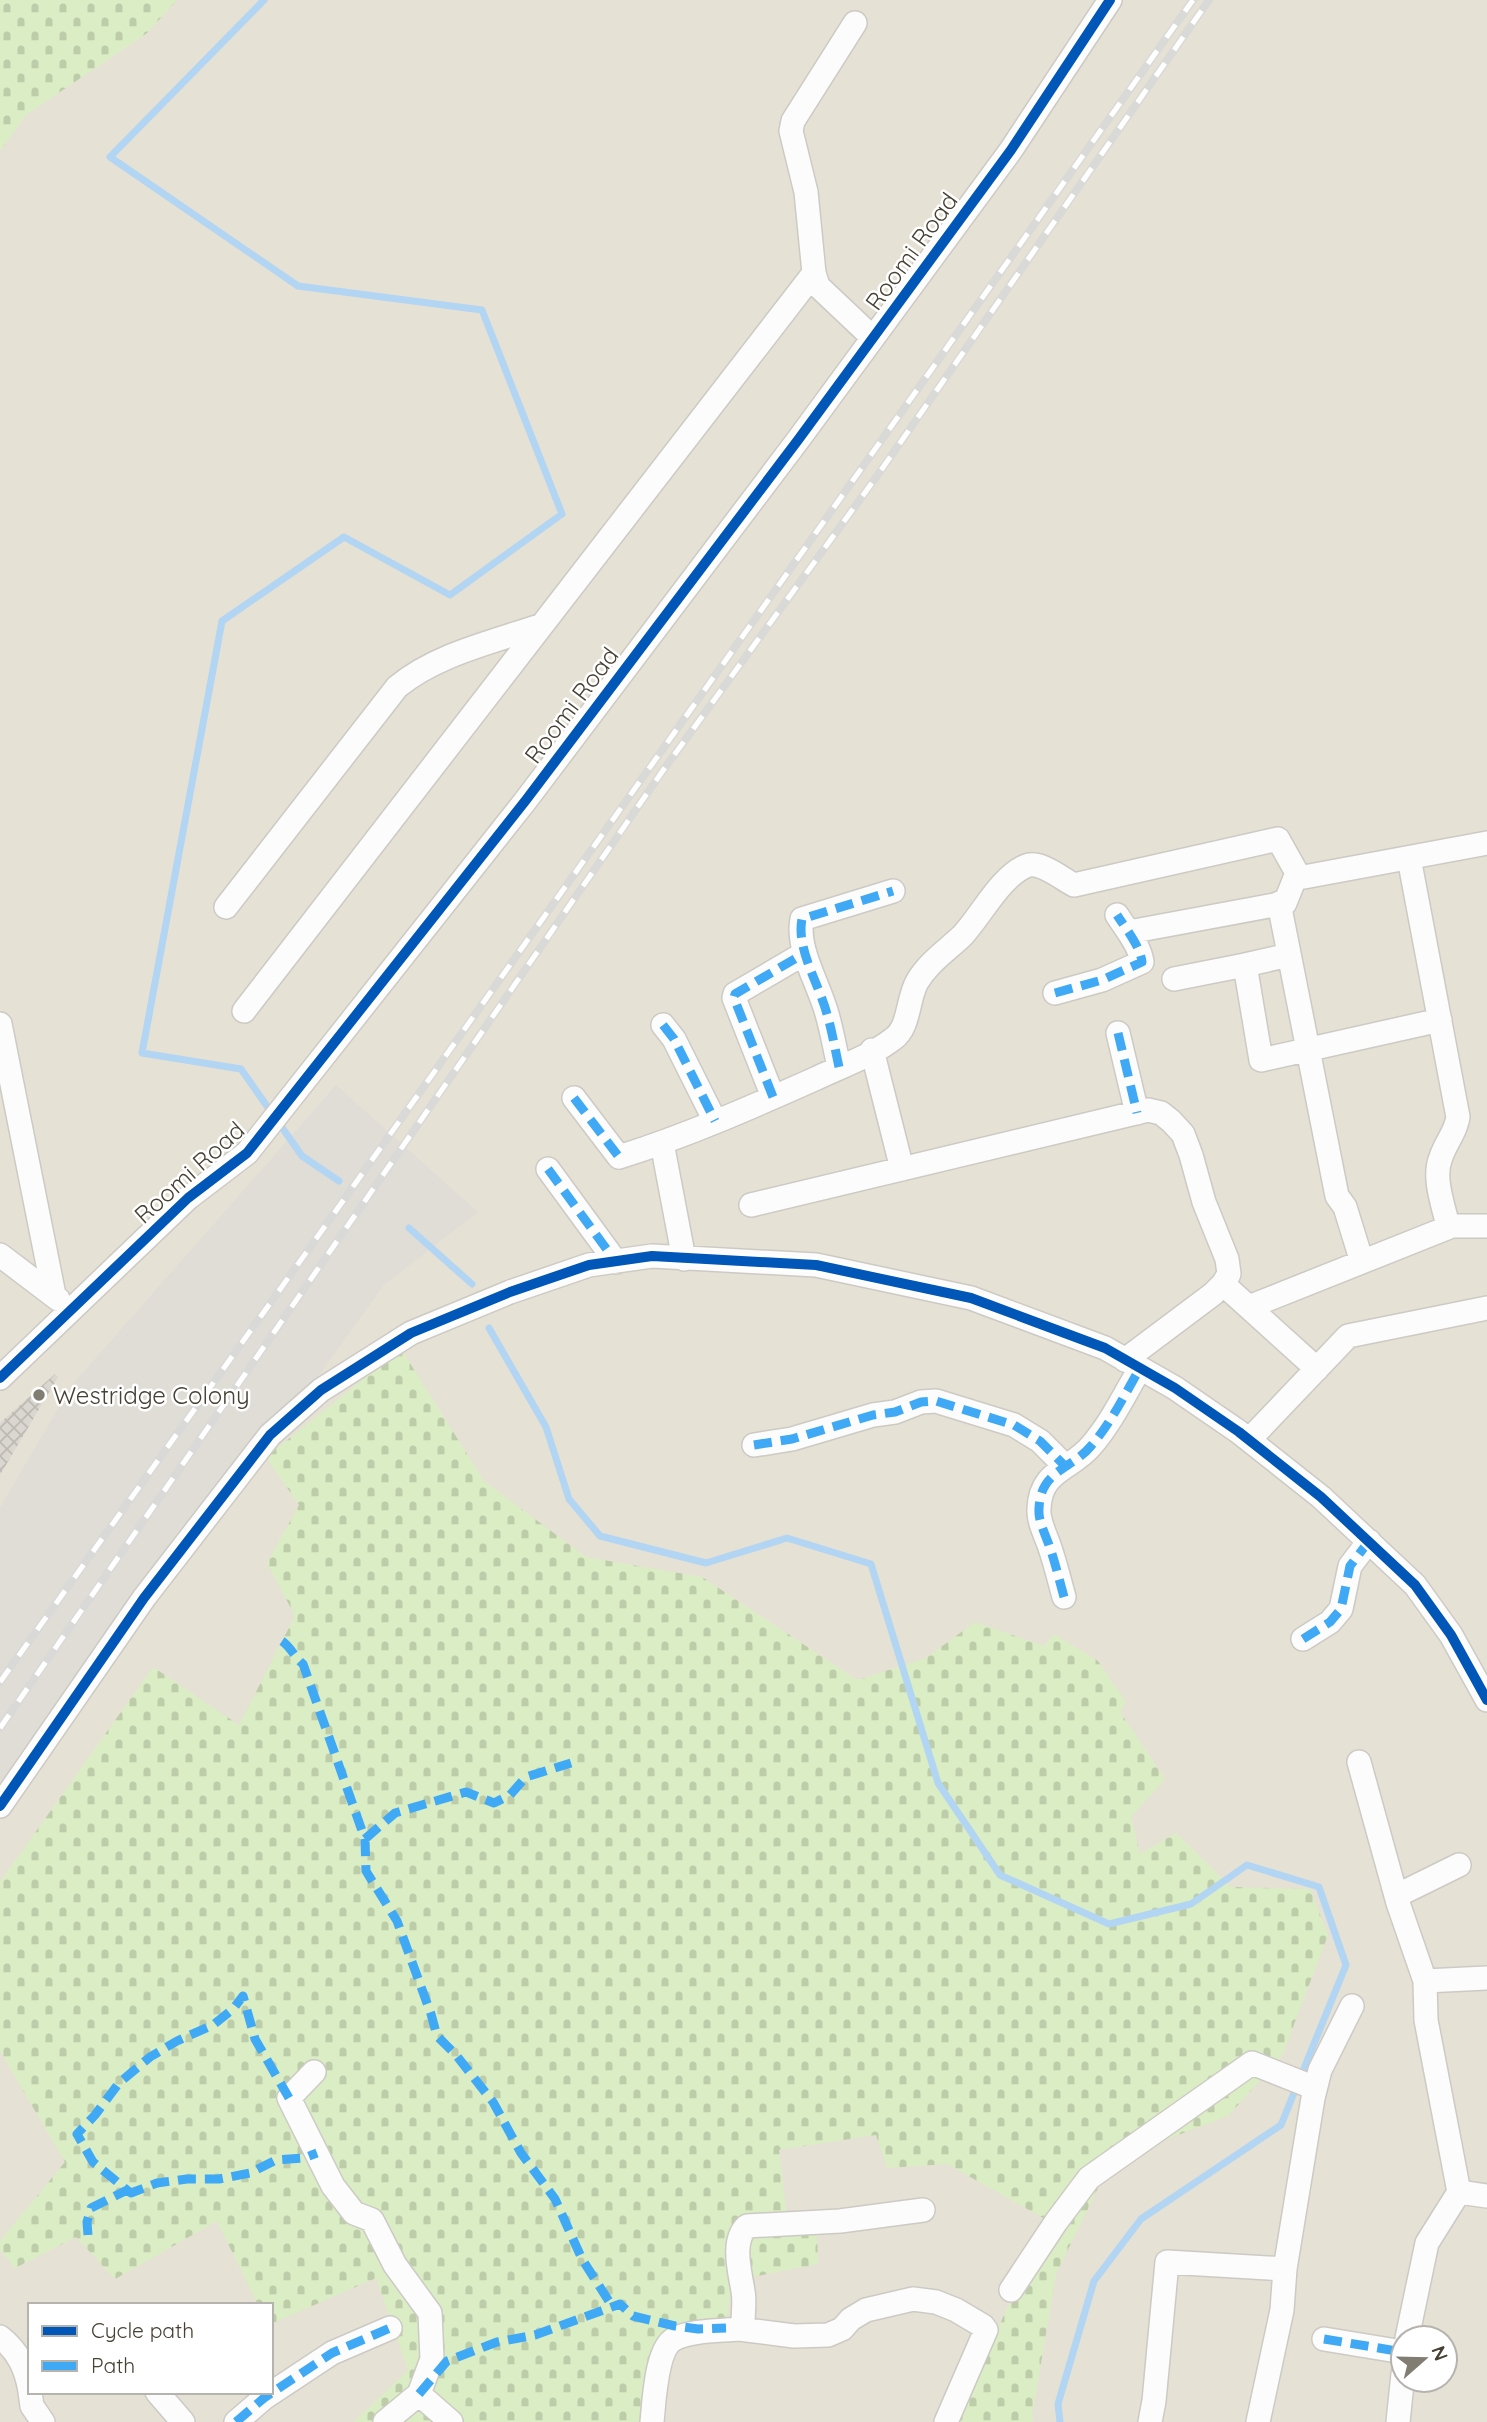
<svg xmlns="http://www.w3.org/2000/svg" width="1487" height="2422" viewBox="0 0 1487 2422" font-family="Quicksand,sans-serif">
	<defs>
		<pattern id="cemetery-stones" width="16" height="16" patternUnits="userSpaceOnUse" patternTransform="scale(1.75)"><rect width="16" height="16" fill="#dbedc4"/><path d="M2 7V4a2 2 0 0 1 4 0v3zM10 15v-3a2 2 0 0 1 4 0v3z" fill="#bdcca9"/></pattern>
		<pattern id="building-cross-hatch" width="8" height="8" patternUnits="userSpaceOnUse" patternTransform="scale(1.75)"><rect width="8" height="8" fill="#dad7d0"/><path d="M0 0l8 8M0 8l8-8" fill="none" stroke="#bcbab3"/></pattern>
	</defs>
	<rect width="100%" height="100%" fill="#f0eee8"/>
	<!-- residential -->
	<path fill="#e5e1d4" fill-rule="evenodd" d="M0,0h1487v2422h-1487zM30,2305h241v87h-241zM1403,2338h42v42h-42z"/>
	<!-- industrial -->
	<path fill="#e0ddd6" d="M336,1085l142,127 -94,73 -384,530v-308l72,-122z"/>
	<!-- cemetery -->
	<path fill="url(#cemetery-stones)" d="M0,0h177l-30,33 -121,82 -26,36z
		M401,1349l83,132 102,76 116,20 155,103 69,-22 49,-36 69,24 10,-12 44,27 28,41 -6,10 45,67 -34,38 9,37 36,-21 55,54 79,2 18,46 -46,121 -54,60 -71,27 -58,43 -43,88 -24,142 1,6h-75l38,-89 51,-113 -100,-56 -60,4 -11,-33 -97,15 8,68 30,12 1,34 -86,17 -6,47 -51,20 -12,74h-309l54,-52 -32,-92 -105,46v-19h-13l-41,-84 -102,58 -39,-42 -61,31 -15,-18v-9l65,-79 -65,-111v-169l153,-215 86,58 56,-109 -28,-53 32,-58 -33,-48z"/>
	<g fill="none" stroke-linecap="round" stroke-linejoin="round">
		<!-- stream -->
		<path stroke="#b2d5f3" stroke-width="7" d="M264,0l-154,157 188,129 184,24 80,204 -112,81 -106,-58 -122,84 -80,432 99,16 61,87 37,25
			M409,1228l63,56
			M489,1328l57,99 23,72 31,37 106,27 81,-25 84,26 67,219 62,92 109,49 82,-20 56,-39 72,22 27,78 -65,160 -140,94 -47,62 -36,123 2,18"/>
	</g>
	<!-- building -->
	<path fill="url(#building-cross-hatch)" d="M55,1374l3,3 -58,98v-52z"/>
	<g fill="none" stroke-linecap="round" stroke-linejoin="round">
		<!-- minor casing -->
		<g stroke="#cccac4" stroke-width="26">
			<path id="minor" d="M855,23l-62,98 -2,10 15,61 8,81 4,13 55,52
				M1409,858l49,259c-2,15 -12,25 -17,40 -9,21 3,49 7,70
				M1279,903l58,293 8,11 17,55
				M226,907l171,-220c40,-33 96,-45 145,-62
				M1129,932l156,-29 12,-30
				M1289,955l-44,10 16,95 179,-40
				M1174,979l71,-14
				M1055,993l47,-13 40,-18c-2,-16 -16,-33 -25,-47
				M244,1011l570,-738
				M0,1024l54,271
				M663,1025l11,14 41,82
				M1118,1033l19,80
				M872,1050l30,119
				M839,1067c-4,-18 -7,-36 -12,-53 -8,-30 -31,-65 -25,-95l91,-28
				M773,1097l-39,-99 1,-4 70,-41
				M574,1098l45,59c67,-21 133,-50 198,-79 25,-12 54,-22 76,-39 17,-12 14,-39 24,-57 11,-19 29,-31 45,-46 19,-20 38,-59 64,-70 14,-6 36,13 48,19l204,-46 19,34 7,4 183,-34
				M662,1143l22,116
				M548,1169l68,93
				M751,1205l397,-95 13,3 10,8 12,13 8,21 13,47 23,57 2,15 -6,10 -10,10 -88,66
				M0,1255l58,44
				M1223,1284l94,85
				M1249,1307l203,-81h35
				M0,1378l188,-180 59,-45 279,-353 272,-360 213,-290 99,-150
				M1249,1440l99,-104 139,-28
				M754,1445l38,-6 81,-24 22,-3 26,-10 15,-1 78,24 26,16 25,25
				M1064,1597c-5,-18 -9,-35 -15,-52 -4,-11 -11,-25 -10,-36 1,-39 32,-39 52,-63 20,-23 34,-52 49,-78
				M1303,1639l27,-17 11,-13 9,-43 19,-25
				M1359,1762l39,141 27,78
				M0,1806l144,-208 126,-163 51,-45 90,-57 99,-41 79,-27 63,-9 164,9 155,33 134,50 70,40 64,44 82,65 94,88 36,50 36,65
				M1396,1896l63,-31
				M314,2072l-25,26 44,88 21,27 18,7 23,45 35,48 2,46 -13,35 32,28
				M1459,2192l-33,-172 -1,-39 62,-3
				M1285,2269l28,-171 7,-28 32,-64
				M1011,2290l45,-68 33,-44 163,-115 63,25
				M739,2329l55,7 34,-1 14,-6 9,-10 15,-9 47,-11 23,3 20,8 27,16 3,4 -40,92
				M0,2337c18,14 26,31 30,54
				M1407,2338l20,-95 32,-51 28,4
				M1324,2339l79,13
				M30,2392l2,14 11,16
				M157,2392l26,30
				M236,2422l28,-24 68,-45 58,-25
				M385,2422l34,-28
				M652,2422c2,-19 4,-73 22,-83 19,-9 45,-8 65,-10l4,-5c0,-11 2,-23 0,-33 -3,-19 -12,-50 4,-65l93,-5 83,-11
				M1150,2422l4,-21 13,-139 118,7 -3,41 -24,112
				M1398,2422l5,-48"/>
		</g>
		<!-- minor -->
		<use href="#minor" stroke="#fdfcfc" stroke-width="23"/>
		<!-- rail casing -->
		<g stroke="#d9d9d8" stroke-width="8">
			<path id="rail" d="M0,1682l328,-460 865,-1222
				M0,1728l664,-959 213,-293 332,-476"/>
		</g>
		<!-- rail -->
		<use href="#rail" stroke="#fff" stroke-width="5" stroke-dasharray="16" stroke-linecap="butt"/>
		<!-- quiet -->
		<path stroke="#3fa9f5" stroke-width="9" stroke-dasharray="18 9" stroke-linecap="butt" d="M1055,993l47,-13 40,-18c-2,-16 -16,-33 -25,-47
			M663,1025l11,14 41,82
			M1118,1033l19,80
			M839,1067c-4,-18 -7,-36 -12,-53 -8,-30 -31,-65 -25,-95l91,-28
			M773,1097l-39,-99 1,-4 70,-41
			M574,1098l45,59
			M548,1169l68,93
			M754,1445l38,-6 81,-24 22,-3 26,-10 15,-1 78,24 26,16 25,25
			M1064,1597c-5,-18 -9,-35 -15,-52 -4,-11 -11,-25 -10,-36 1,-39 32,-39 52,-63 20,-23 34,-52 49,-78
			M1303,1639l27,-17 11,-13 9,-43 19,-25
			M282,1641c9,6 12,16 21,23l62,175 1,32 31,50 34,93 6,22 19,19 37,47 28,51 34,46 27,60 30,47
			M365,1839l30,-26 37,-11 34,-10 28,11 16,-8 16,-18 45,-14
			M127,2190l4,3 26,-10 30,-4h32l31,-6 26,-13 28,-2 13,-5
			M88,2235l-1,-13 4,-14 36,-18 -34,-28 -16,-28 18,-19 24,-32 31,-26 27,-16 36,-16 20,-16 10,-13 12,43 34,59
			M1324,2339l79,13
			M419,2394l28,-33 50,-19 38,-7 85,-31 13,12 42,10 23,3 28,-1
			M236,2422l28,-24 68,-45 58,-25"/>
		<!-- cycleway casing -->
		<g stroke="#fff" stroke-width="15">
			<path id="cycleway" d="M0,1378l188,-180 59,-45 279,-353 272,-360 213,-290 99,-150
				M0,1806l144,-208 126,-163 51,-45 90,-57 99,-41 79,-27 63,-9 164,9 155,33 134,50 70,40 64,44 82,65 94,88 36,50 36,65"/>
		</g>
		<!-- cycleway -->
		<use href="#cycleway" stroke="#0057b8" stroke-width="10"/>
	</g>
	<!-- markers -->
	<circle fill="#827d72" stroke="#fff" stroke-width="2.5" cx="39" cy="1395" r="7"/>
	<g text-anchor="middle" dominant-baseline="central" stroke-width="5" stroke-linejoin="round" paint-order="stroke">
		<!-- street labels -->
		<g font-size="24" fill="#474033" stroke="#fff">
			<text transform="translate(911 251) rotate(-54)">Roomi Road</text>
			<text transform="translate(571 705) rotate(-53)">Roomi Road</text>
			<text transform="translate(189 1172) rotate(-42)">Roomi Road</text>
		</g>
		<!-- poi labels -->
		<g font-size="24" fill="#474033" stroke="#fff" text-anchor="start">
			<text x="53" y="1395">Westridge Colony</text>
		</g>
	</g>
	<!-- legend -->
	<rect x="28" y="2303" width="245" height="91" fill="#ffffff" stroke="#b5b3ad" stroke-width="2"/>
	<rect x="42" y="2326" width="35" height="10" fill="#0057b8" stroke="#b5b3ad" stroke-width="2"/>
	<text x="91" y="2338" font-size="21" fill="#474033">Cycle path</text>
	<rect x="42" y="2361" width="35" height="10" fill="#3fa9f5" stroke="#b5b3ad" stroke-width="2"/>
	<text x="91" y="2373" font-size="21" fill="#474033">Path</text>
	<!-- north arrow -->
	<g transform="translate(1424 2359) rotate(70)"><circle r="33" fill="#ffffff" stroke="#b5b3ad" stroke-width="2"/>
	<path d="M0-5L12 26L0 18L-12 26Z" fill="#827d72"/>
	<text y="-10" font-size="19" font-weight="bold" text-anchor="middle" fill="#474033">N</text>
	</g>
</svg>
